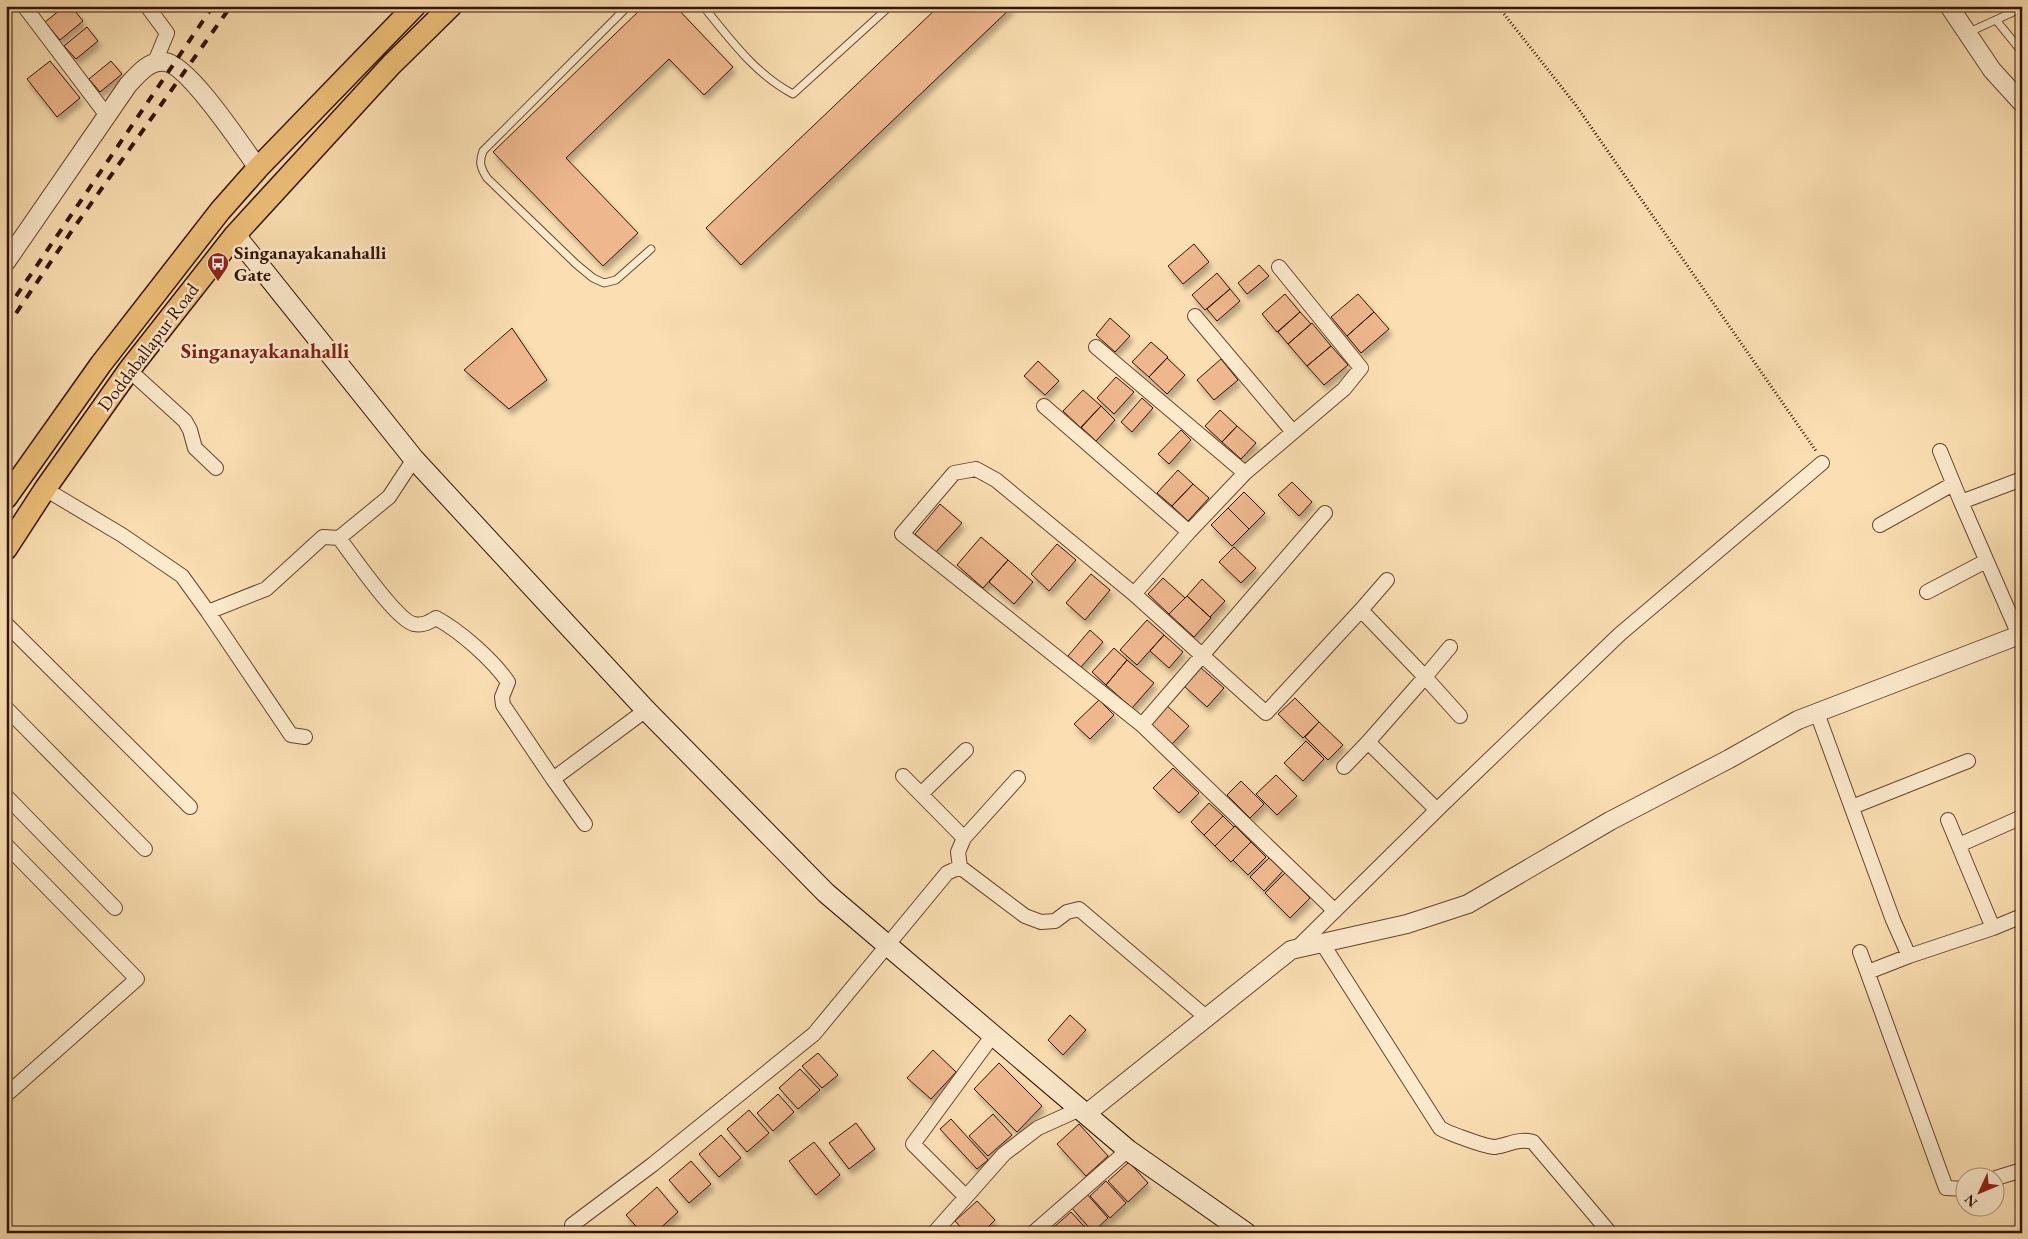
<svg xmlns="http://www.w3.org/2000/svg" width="2028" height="1239" viewBox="0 0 2028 1239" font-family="'EB Garamond',serif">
	<defs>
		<filter id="shadow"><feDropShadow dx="3" dy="5.5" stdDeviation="2.5" flood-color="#0004"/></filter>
	</defs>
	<rect width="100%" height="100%" fill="#fbdfb2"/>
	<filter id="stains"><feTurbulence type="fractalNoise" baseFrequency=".004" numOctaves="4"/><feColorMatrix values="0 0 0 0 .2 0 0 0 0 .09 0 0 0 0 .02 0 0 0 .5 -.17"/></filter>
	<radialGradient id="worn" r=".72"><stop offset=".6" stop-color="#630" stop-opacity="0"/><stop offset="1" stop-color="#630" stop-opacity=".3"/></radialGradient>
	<!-- building -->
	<path fill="#eeb78d" stroke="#331203" filter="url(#shadow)" d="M65,6h6l12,15 -23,19 -15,-18z
		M644,6h31l58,61 -29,28 -35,-36 -103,99 72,75 -35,33 -110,-114z
		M939,6h74l-272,259 -35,-37z
		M87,27l11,14 -22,18 -12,-13z
		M50,61l30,37 -23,19 -30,-38z
		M111,61l11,13 -22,18 -11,-13z
		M1194,244l15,18 -26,22 -15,-18z
		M1259,265l10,11 -22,18 -9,-11z
		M1217,273l13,16 -25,21 -13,-15z
		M1230,289l10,12 -23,20 -10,-12z
		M1285,294l15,18 -23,20 -15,-18z
		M1358,294l16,18 -27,24 -16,-19z
		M1300,312l11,12 -23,20 -10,-12z
		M1374,312l15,17 -28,24 -14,-17z
		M1110,318l20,18 -15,16 -19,-17z
		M1312,323l19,23 -24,20 -19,-22z
		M512,328l35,52 -38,29 -45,-39z
		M1151,342l17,15 -19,20 -17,-15z
		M1331,346l17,19 -24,20 -17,-19z
		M1167,358l18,17 -18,19 -18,-17z
		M1221,359l17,21 -24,20 -17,-20z
		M1038,361l21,20 -14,14 -21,-19z
		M1116,377l18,15 -20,22 -17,-16z
		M1083,390l18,16 -20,22 -18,-17z
		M1142,398l11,10 -21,24 -11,-10z
		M1101,406l14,14 -19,21 -15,-14z
		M1220,410l17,16 -15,16 -17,-16z
		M1237,426l19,17 -15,16 -19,-17z
		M1181,430l10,10 -22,24 -11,-10z
		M1178,470l15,14 -21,22 -15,-13z
		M1292,482l20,20 -13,14 -21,-21z
		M1193,484l16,14 -21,23 -16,-15z
		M1244,492l21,21 -16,16 -21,-21z
		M940,504l22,19 -26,29 -21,-18z
		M1228,508l21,21 -17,17 -21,-21z
		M981,537l27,23 -25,28 -26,-23z
		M1057,544l19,16 -27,31 -18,-17z
		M1234,547l22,21 -15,15 -22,-21z
		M1008,560l25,22 -19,22 -25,-22z
		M1091,574l19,16 -25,30 -19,-17z
		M1163,578l22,20 -16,16 -21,-20z
		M1202,579l23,22 -15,16 -23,-21z
		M1187,596l24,22 -17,19 -25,-23z
		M1147,620l17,15 -27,30 -17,-15z
		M1090,630l13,12 -22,25 -13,-11z
		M1164,635l19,17 -14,16 -19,-17z
		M1114,648l13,12 -21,25 -14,-13z
		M1127,660l27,23 -22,25 -26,-23z
		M1201,668l23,20 -17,19 -23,-21z
		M1295,698l24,24 -16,16 -25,-24z
		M1099,700l15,15 -24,24 -16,-15z
		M1165,704l24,22 -17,18 -24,-22z
		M1319,722l24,23 -15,15 -23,-23z
		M1306,741l18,18 -21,22 -19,-18z
		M1173,768l26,25 -20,20 -26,-25z
		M1276,775l21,21 -20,19 -21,-21z
		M1241,781l23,23 -14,14 -23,-23z
		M1209,803l14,13 -19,19 -13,-13z
		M1223,816l11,11 -19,19 -11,-11z
		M1235,826l16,16 -20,20 -16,-16z
		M1251,842l15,15 -18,18 -15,-15z
		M1269,858l14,13 -19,20 -14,-14z
		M1285,873l25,25 -20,20 -25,-25z
		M1070,1015l16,15 -23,25 -15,-15z
		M933,1050l23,22 -25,27 -24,-21z
		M818,1053l20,22 -16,13 -20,-22z
		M999,1063l43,43 -25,26 -43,-43z
		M800,1069l20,21 -22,19 -19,-21z
		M778,1094l16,18 -21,19 -16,-18z
		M749,1110l20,23 -22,19 -20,-23z
		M993,1114l19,21 -24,21 -19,-20z
		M951,1119l37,41 -11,9 -37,-40z
		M856,1123l19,26 -26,20 -20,-26z
		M1079,1124l29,32 -22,20 -29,-32z
		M721,1135l20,23 -22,19 -20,-23z
		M814,1142l26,33 -24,20 -27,-34z
		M691,1161l20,23 -22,19 -20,-23z
		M1129,1162l19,21 -20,19 -20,-21z
		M1106,1181l20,22 -16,15 -20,-22z
		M657,1187l21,25 -23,21h-13l-16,-18z
		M1086,1193l22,25 -15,14 -22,-25z
		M977,1201l18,19 -13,13h-16l-11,-12z
		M1071,1212l19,21h-35l-3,-4z"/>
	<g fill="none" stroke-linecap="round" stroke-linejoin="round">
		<!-- service casing -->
		<g stroke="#65452f" stroke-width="9">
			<path id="service" d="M628,6l-145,145c-4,11 -3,16 4,27l89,86 17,14 11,5 12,-3 35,-31
				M703,6c27,33 52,68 90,88l97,-88
				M1996,20l26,32
				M1967,33l55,-25"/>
		</g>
		<!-- minor casing -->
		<g stroke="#65452f" stroke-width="16">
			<path id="minor" d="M24,6l84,111
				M147,6l20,27 -12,29
				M1279,267l82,101 -17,21 -99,84 -56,59 -55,62 132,119 95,-103 64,67 25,-30
				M1195,316l98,116
				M1096,347l149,126
				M129,370l56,51 5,9 5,18 21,20
				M1044,406l145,126
				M1940,451l21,51
				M45,489l77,46 60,41 26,36 58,-23 57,-52 16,1 50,-41 25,-38
				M1880,525l73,-41
				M339,538c13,17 58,83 75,86 9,2 15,-2 22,-6 24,13 56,41 72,64l-6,15 1,8 50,74
				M1927,592l59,-31
				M1134,594l-138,-114 -20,-11 -22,4 -52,61 240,191 193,186
				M1361,610l26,-30
				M208,612l83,123 14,2
				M6,624l184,183
				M2019,635l-58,-133 61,-23
				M6,708l139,141
				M1817,713l76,207 16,36 84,-28 -45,-108
				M1142,725l183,-212
				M1344,767l24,-25
				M903,776l61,62
				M921,794l45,-44
				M6,796l109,112
				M1852,807l116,-46
				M1437,810l-69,-68 57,-65 35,39
				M585,824l-32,-45 93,-69
				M6,845l131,134 -131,116
				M1959,845l63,-28
				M960,867l-2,-15 6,-14 54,-60
				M1993,928l29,-12
				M1322,943l118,185c7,5 47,19 55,19 14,-2 23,-9 38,-5l77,91
				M1297,948l146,-144 177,-170 202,-171
				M1860,952l86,236 20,1
				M1868,972l41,-16
				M1996,1178l26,-8
				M966,1197l-53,-53 80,-109
				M572,1225l80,-60 162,-131 133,-161 13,-6 65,49 16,6 14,-1 12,-9 12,-3 127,108
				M934,1233l70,-79 34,-26 42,-19
				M1033,1233l95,-83"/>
		</g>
		<!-- tertiary casing -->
		<g stroke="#65452f" stroke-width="20">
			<path id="tertiary" d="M1949,6l43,64 30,33
				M6,262l122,-177c10,-11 21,-25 37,-23 24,3 77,84 93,106
				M1086,1114l205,-164 116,-26 61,-20 142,-83 119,-62 69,-39 224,-86"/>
		</g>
		<!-- secondary casing -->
		<g stroke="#331203" stroke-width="22">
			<path id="secondary" d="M235,235l179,224 232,251 180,183 302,257 118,83"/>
		</g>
		<!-- primary casing -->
		<g stroke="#331203" stroke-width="24">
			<path id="primary" d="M6,498l95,-134 119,-153 38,-43 157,-162
				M6,549l39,-60 84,-119 106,-135 156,-170 60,-59"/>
		</g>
		<!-- path -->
		<path stroke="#331203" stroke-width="3" stroke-dasharray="1 2.5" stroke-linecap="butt" d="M1504,14l71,90 241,347"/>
		<!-- service -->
		<use href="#service" stroke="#fceacd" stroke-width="7"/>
		<!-- minor -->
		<use href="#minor" stroke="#fceacd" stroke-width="14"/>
		<!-- tertiary -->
		<use href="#tertiary" stroke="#fceacd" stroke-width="18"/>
		<!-- secondary -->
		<use href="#secondary" stroke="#fceacd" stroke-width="20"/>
		<!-- primary -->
		<use href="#primary" stroke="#eec079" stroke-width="21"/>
		<!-- rail -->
		<path stroke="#331203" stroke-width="4" stroke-dasharray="9 9" stroke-linecap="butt" d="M6,311l207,-305
			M6,328l67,-99 158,-223"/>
	</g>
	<!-- icons -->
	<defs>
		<g id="bus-pin" transform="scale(1.125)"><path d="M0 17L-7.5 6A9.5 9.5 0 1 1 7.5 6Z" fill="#8f2418" stroke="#fceacd"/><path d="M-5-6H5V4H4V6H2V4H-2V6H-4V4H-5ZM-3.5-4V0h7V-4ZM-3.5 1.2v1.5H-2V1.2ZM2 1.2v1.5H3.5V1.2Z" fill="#fff"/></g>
	</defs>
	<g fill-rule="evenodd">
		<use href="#bus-pin" x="218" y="263"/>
	</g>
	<g text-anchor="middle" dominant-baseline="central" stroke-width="5" stroke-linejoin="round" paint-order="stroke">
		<!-- poi labels -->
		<g font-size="19" font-weight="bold" fill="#331203" stroke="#fceacd" text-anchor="start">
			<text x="234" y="252">Singanayakanahalli<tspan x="234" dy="22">Gate</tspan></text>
		</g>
		<!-- street labels -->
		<g font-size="19" fill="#331203" stroke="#fceacd">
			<text transform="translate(148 347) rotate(-53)">Doddaballapur Road</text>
		</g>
		<!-- quarter labels -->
		<g font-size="21" font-weight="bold" fill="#7a1f14" stroke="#fceacd">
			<text x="265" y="350">Singanayakanahalli</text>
		</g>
	</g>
	<!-- margin -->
	<rect width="2028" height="1239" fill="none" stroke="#fbdfb2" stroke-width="25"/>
	<rect x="8" y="8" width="2013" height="1224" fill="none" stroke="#331203" stroke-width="2.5"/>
	<rect x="12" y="12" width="2003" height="1214" fill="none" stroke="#331203"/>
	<!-- north arrow -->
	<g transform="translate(1980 1192) rotate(226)"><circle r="24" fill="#fceacd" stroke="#ac947c"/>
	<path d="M0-4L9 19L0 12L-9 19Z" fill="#8f2418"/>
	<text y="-8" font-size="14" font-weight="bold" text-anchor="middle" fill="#331203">N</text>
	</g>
	<rect width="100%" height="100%" filter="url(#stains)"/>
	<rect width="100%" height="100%" fill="url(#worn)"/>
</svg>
